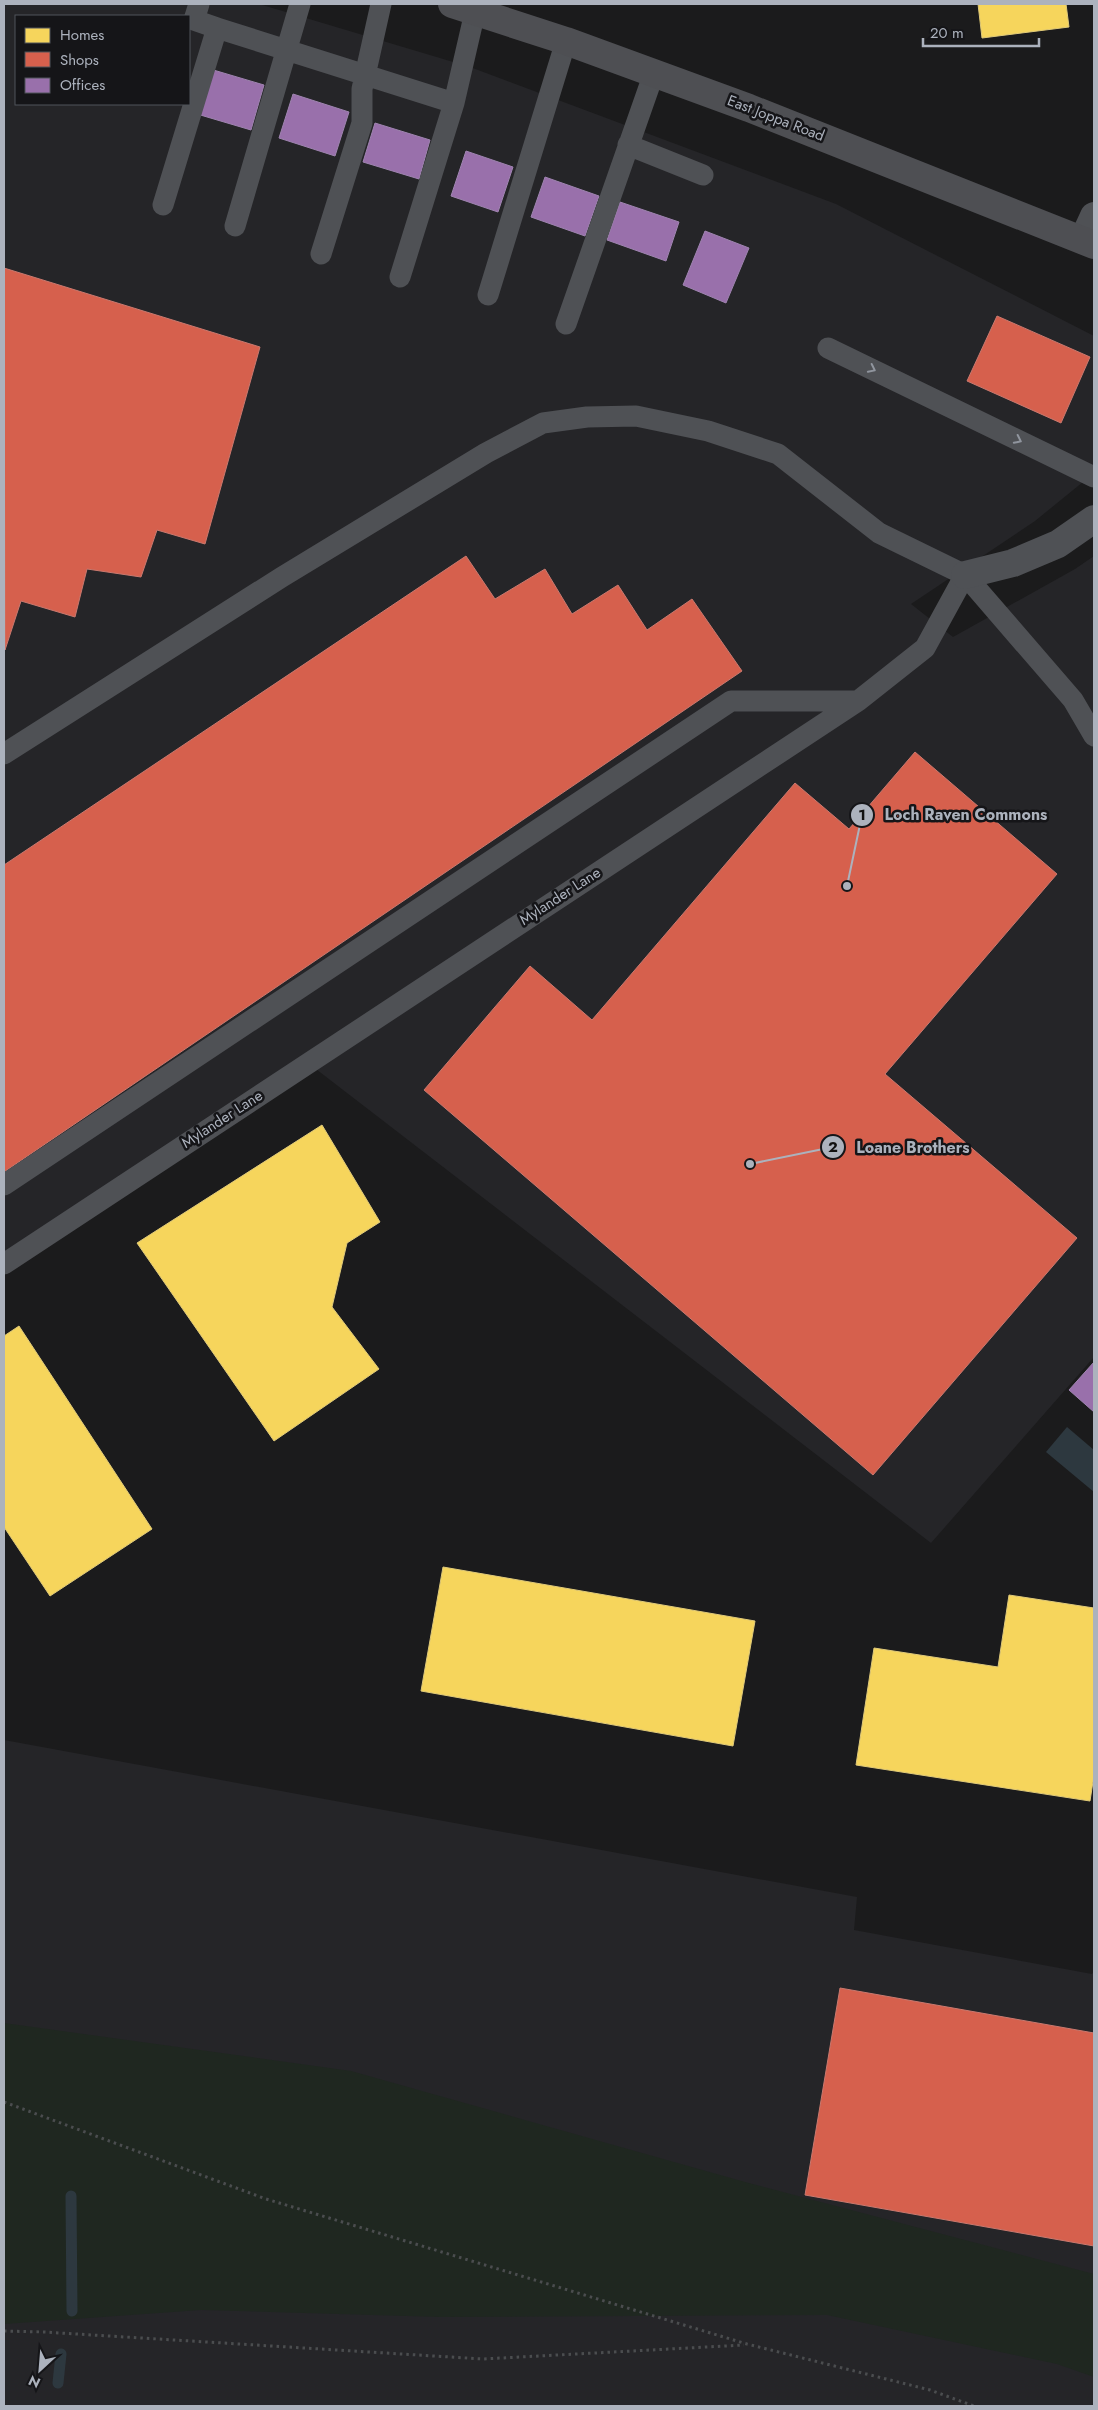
<svg xmlns="http://www.w3.org/2000/svg" width="1098" height="2410" viewBox="0 0 1098 2410" font-family="Jost,sans-serif">
	<rect width="100%" height="100%" fill="#1b1b1c"/>
	<!-- built -->
	<path fill="#252528" fill-rule="evenodd" d="M4,4h255l211,63 366,137 258,132v137l-59,48 -124,83 42,33 122,-68 19,-13v801l-163,186 -619,-477 -308,196zM16,16h173v88h-173z
		M4,1740l853,157 -3,33 238,44 2,-3v435h-1090z"/>
	<!-- green -->
	<path fill="#1f2720" d="M4,2023l347,48 394,111 349,92v103l-37,-13 -230,-49 -387,2 -239,-7 -197,14z"/>
	<!-- water -->
	<path fill="#2d383f" d="M1067,1427l27,23v42l-48,-40z"/>
	<!-- homes -->
	<path fill="#f6d55c" stroke="#e0ca79" d="M978,4h88l3,23 -87,11z
		M322,1125l58,97 -33,21 -15,64 47,62 -105,72 -137,-198z
		M19,1326l133,203 -102,67 -46,-69v-191z
		M443,1567l312,54 -22,125 -312,-55z
		M1009,1595l85,13v167l-4,26 -234,-36 18,-117 124,19z"/>
	<!-- shops -->
	<path fill="#d6604d" stroke="#c9796f" d="M4,268l256,79 -55,197 -48,-14 -16,47 -54,-8 -12,48 -54,-16 -16,49z
		M997,316l93,41 -29,66 -94,-42z
		M466,556l29,43 50,-30 27,45 46,-29 29,45 45,-31 50,72 -738,501v-307z
		M915,752l142,122 -172,200 192,164 -204,237 -449,-385 106,-124 62,54 203,-237 54,46z
		M840,1988l254,45v213l-289,-51z"/>
	<!-- offices -->
	<path fill="#9970ab" stroke="#9f84b0" d="M210,69l54,16 -13,45 -54,-16z
		M293,94l56,18 -14,44 -56,-18z
		M375,123l55,17 -11,39 -56,-17z
		M466,151l47,16 -15,45 -47,-16z
		M545,177l54,19 -14,40 -54,-19z
		M620,202l59,20 -13,39 -59,-21z
		M705,231l44,17 -23,55 -43,-18z
		M1094,1362v50l-25,-22z"/>
	<g fill="none" stroke-linecap="round" stroke-linejoin="round">
		<!-- stream -->
		<path stroke="#2d383f" stroke-width="11" d="M71,2196l1,115
			M58,2383l3,-29"/>
		<!-- path -->
		<path stroke="#4b4d4f" stroke-width="3" stroke-dasharray="2.5 4" stroke-linecap="butt" d="M4,2102l262,97 481,145 183,46 44,16
			M4,2331l40,1 439,27 261,-14"/>
		<!-- service -->
		<path stroke="#4f5155" stroke-width="21" d="M217,28l237,75
			M628,145l75,30
			M163,205l54,-177 -23,-8 5,-16
			M235,226l65,-222
			M321,254l41,-131v-34l19,-85
			M400,277l54,-174 21,-91
			M488,295l78,-254
			M566,324l88,-251
			M828,348l266,129
			M4,754l278,-177 204,-124 57,-30 44,-6 49,-1 72,15 70,23 101,79 86,42 108,125 21,36
			M4,1185l727,-484h127
			M4,1264l854,-563 67,-53 40,-73"/>
		<!-- minor -->
		<path stroke="#4f5155" stroke-width="28" d="M1083,240l11,-24
			M965,575l48,-12 45,-19 36,-25"/>
		<!-- secondary -->
		<path stroke="#4e4f53" stroke-width="28" d="M452,4l114,37 183,67 345,137"/>
	</g>
	<!-- one-way arrows -->
	<defs><path id="oneway-chevron" d="M-2-3.5L2.5 0L-2 3.5" fill="none" stroke-width="1.6" stroke-linecap="round" stroke-linejoin="round" transform="scale(1.25)"/></defs>
	<g stroke="#90959e">
		<use href="#oneway-chevron" transform="translate(872 369) rotate(26)"/>
		<use href="#oneway-chevron" transform="translate(1018 440) rotate(26)"/>
	</g>
	<g text-anchor="middle" dominant-baseline="central" stroke-width="5" stroke-linejoin="round" paint-order="stroke">
		<!-- street labels -->
		<g font-size="15" fill="#acb2bd" stroke="#151518">
			<text transform="translate(776 118) rotate(21)">East Joppa Road</text>
			<text transform="translate(560 896) rotate(-33)">Mylander Lane</text>
			<text transform="translate(222 1119) rotate(-33)">Mylander Lane</text>
		</g>
	</g>
	<!-- callouts -->
	<path fill="none" stroke="#acb2bd" stroke-width="2" d="M847 886L862 815M750 1164L833 1147"/>
	<g fill="#acb2bd" stroke="#151518" stroke-width="2">
		<circle cx="847" cy="886" r="5"/>
		<circle cx="750" cy="1164" r="5"/>
		<circle cx="862" cy="815" r="12"/>
		<circle cx="833" cy="1147" r="12"/>
	</g>
	<g font-size="15" text-anchor="middle" font-weight="bold" fill="#111">
		<text x="862" y="820">1</text>
		<text x="833" y="1152">2</text>
	</g>
	<g font-size="16" text-anchor="middle" font-weight="bold" fill="#acb2bd" stroke="#151518" stroke-width="5" stroke-linejoin="round" paint-order="stroke">
		<text x="966" y="820">Loch Raven Commons</text>
		<text x="913" y="1153">Loane Brothers</text>
	</g>
	<!-- border -->
	<rect width="1098" height="2410" fill="none" stroke="#acb2bd" stroke-width="10"/>
	<!-- legend -->
	<rect x="15" y="15" width="175" height="90" fill="#151518" stroke="#51545a"/>
	<rect x="25" y="28" width="25" height="15" fill="#f6d55c" stroke="#51545a"/>
	<text x="60" y="40" font-size="15" fill="#acb2bd">Homes</text>
	<rect x="25" y="52" width="25" height="15" fill="#d6604d" stroke="#51545a"/>
	<text x="60" y="65" font-size="15" fill="#acb2bd">Shops</text>
	<rect x="25" y="78" width="25" height="15" fill="#9970ab" stroke="#51545a"/>
	<text x="60" y="90" font-size="15" fill="#acb2bd">Offices</text>
	<!-- north arrow -->
	<g transform="translate(40 2370) rotate(206)" stroke="#151518" stroke-width="4" paint-order="stroke">
	<path d="M0-4L9 19L0 12L-9 19Z" fill="#acb2bd"/>
	<text y="-8" font-size="14" font-weight="bold" text-anchor="middle" fill="#acb2bd">N</text>
	</g>
	<!-- scale -->
	<path d="M923 38v8h116v-8" fill="none" stroke="#acb2bd" stroke-width="2.5"/>
	<text x="930" y="38" font-size="15" fill="#acb2bd" stroke="#151518" stroke-width="4" paint-order="stroke">20 m</text>
</svg>
